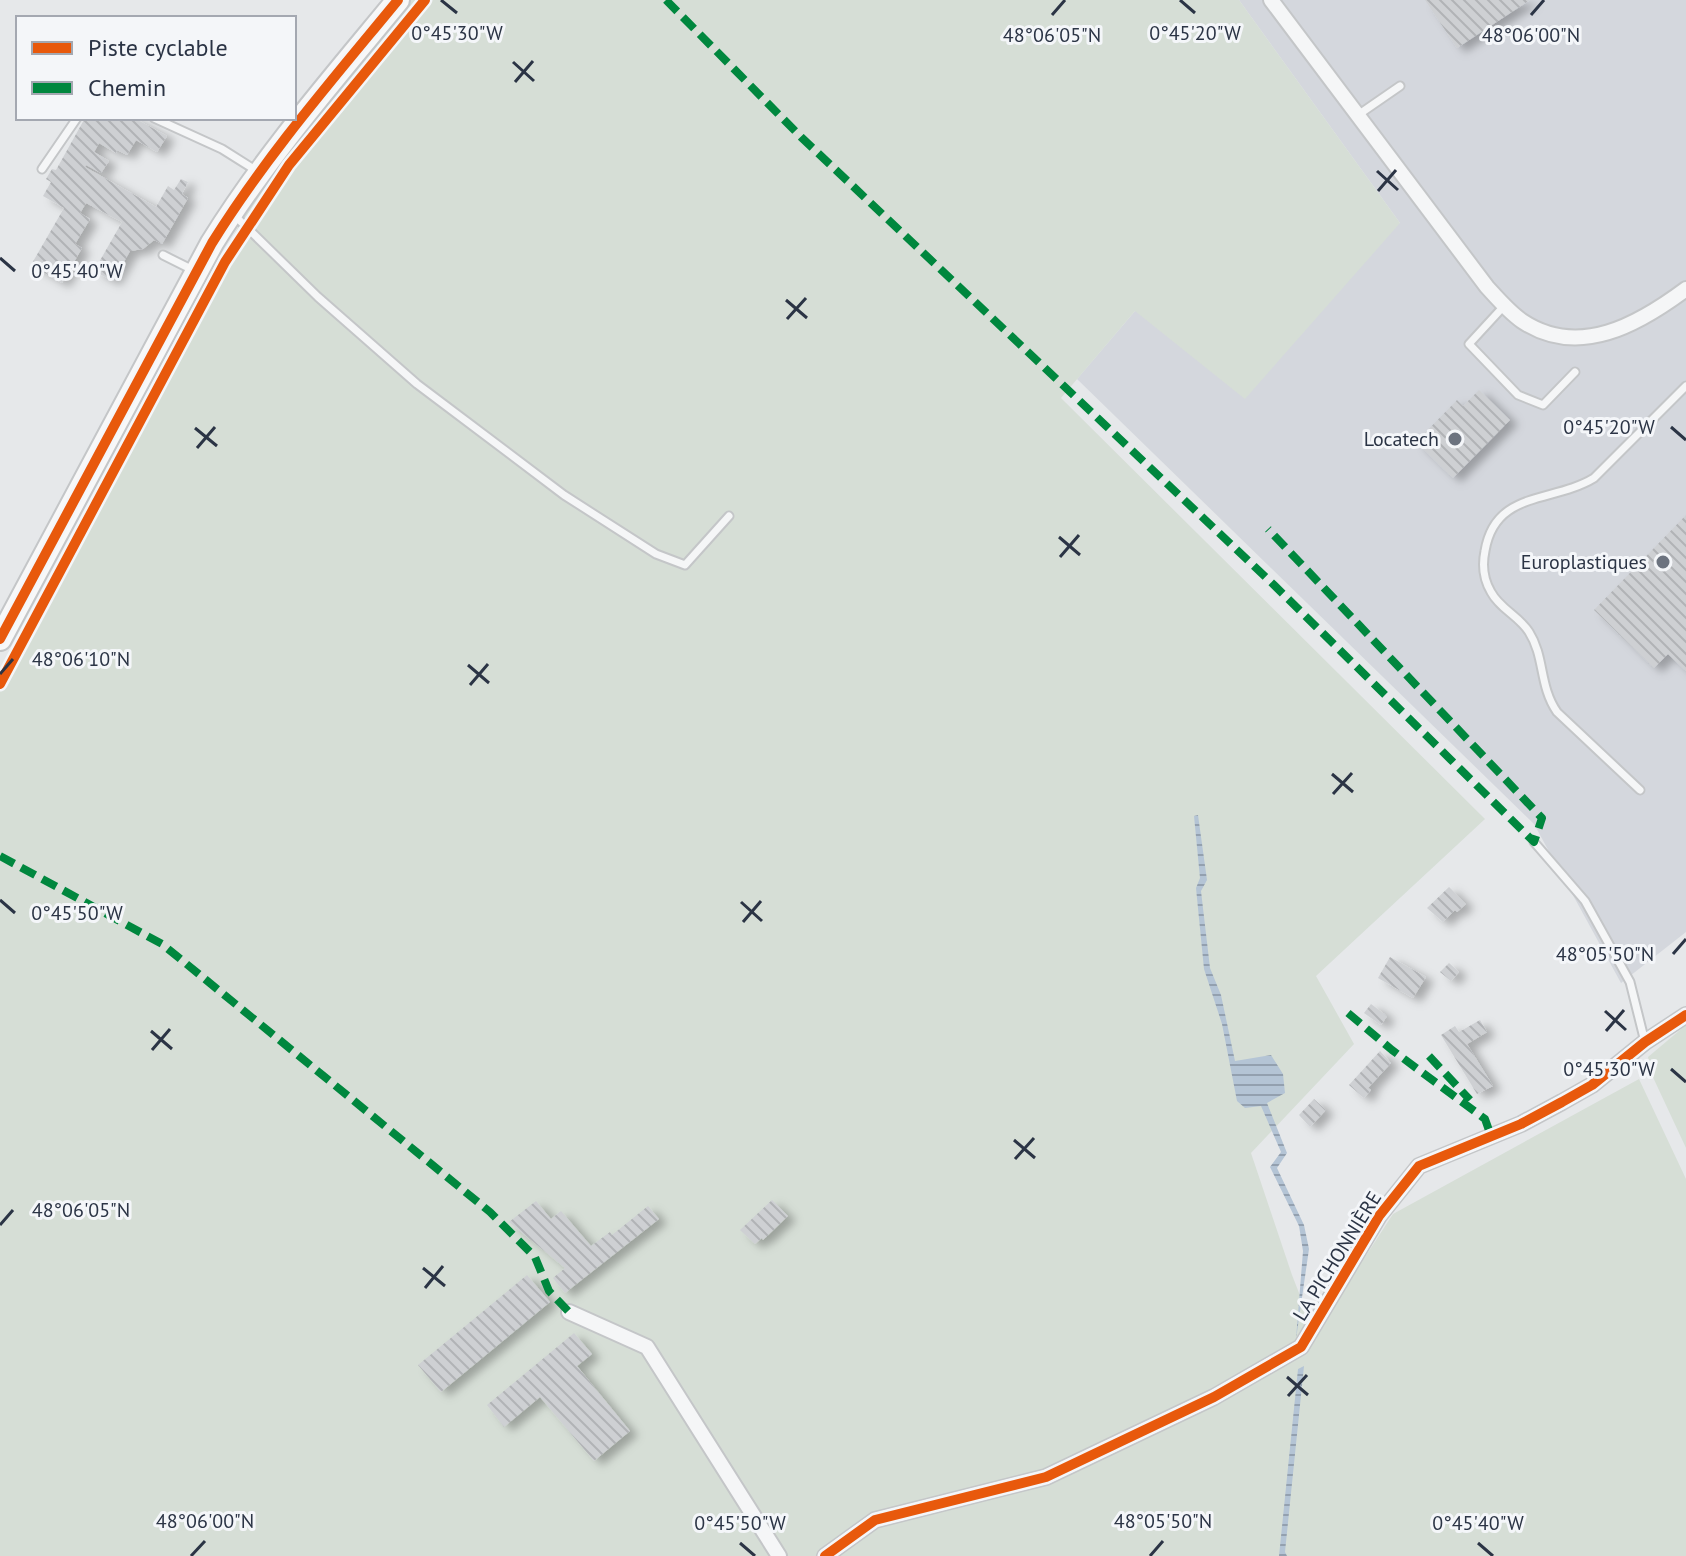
<svg xmlns="http://www.w3.org/2000/svg" width="1686" height="1556" viewBox="0 0 1686 1556" font-family="'PT Sans',sans-serif">
	<defs>
		<pattern id="water-rules" width="6" height="5" patternUnits="userSpaceOnUse" patternTransform="scale(2)"><rect width="6" height="5" fill="#b4c4d5"/><path d="M0 2.5h6" fill="none" stroke="#93a0af"/></pattern>
		<pattern id="building-back-hatch" width="6" height="6" patternUnits="userSpaceOnUse" patternTransform="scale(2)"><rect width="6" height="6" fill="#ced0d3"/><path d="M-1 5l2 2M0 0l6 6M5-1l2 2" fill="none" stroke="#b1b3b6"/></pattern>
		<filter id="shadow"><feDropShadow dx="8" dy="4.5" stdDeviation="4" flood-color="#0004"/></filter>
	</defs>
	<rect width="100%" height="100%" fill="#e6e8ea"/>
	<!-- built -->
	<path fill="#d4d7dd" d="M1239,0h447v932l-65,51 -87,-159 -457,-445 58,-68 265,-88z"/>
	<!-- grass -->
	<path fill="#d6ded6" d="M406,0h833l161,223 -155,176 -110,-88 -74,87 424,421 -169,157 38,68 -103,109 41,122 23,59 78,-120 246,-135 47,100v377h-1686v-878l265,-502z
		M1686,1025v123l-35,-75 -3,-16z"/>
	<!-- water -->
	<path fill="url(#water-rules)" d="M1198,815l9,65 -6,11 9,77 11,27 14,66 36,-6 12,19 2,19 -18,10 20,50 -10,15 27,57 5,24 -13,90 7,-88 -4,-25 -29,-59 11,-15 -20,-46 -16,2 -8,-7 -15,-77 -18,-55 -8,-81 4,-10 -6,-62z
		M1304,1366l-19,186 2,4h-8l19,-187z"/>
	<!-- building -->
	<path fill="url(#building-back-hatch)" filter="url(#shadow)" d="M1425,0h105l-73,48z
		M85,118h49l33,18 -10,16 -21,-12 -9,15 -10,-5 -1,3 -17,-10 -5,9 15,9 -8,12 -15,-8 -1,2 71,40 12,-21 6,4 7,-11 7,3 -6,12 6,4 -26,46 -8,-4 -11,9 -13,2 -17,30 -19,-10 28,-49 -36,-19 -6,10 10,6 -15,25 7,4 -20,35 -31,-18 33,-57 -21,-12 8,-14 -5,-3 6,-10 4,1z
		M1479,390l31,30 -57,58 -37,-36 41,-42 6,6z
		M1686,515v156l-18,-17 -14,14 -60,-58z
		M1449,887l17,17 -9,8 -2,-2 -12,12 -16,-14z
		M1390,957l36,20 -13,21 -35,-20z
		M1449,963l10,9 -8,9 -11,-9z
		M1371,1004l16,12 -6,9 -17,-12z
		M1480,1020l7,12 -20,12 26,42 -16,8 -36,-59 14,-9 4,6z
		M1380,1051l11,12 -23,25 3,2 -7,8 -15,-13z
		M1314,1099l12,11 -16,17 -11,-12z
		M772,1200l16,16 -25,24 -1,-2 -7,6 -15,-14z
		M536,1201l15,18 10,-8 30,35 19,-14 2,3 36,-29 11,13 -94,74 -12,-15 12,-10 -56,-46z
		M527,1275l23,27 -109,90 -23,-27z
		M574,1333l18,21 -15,12 53,65 -36,30 -54,-64 -36,30 -17,-22z"/>
	<g fill="none" stroke-linecap="round" stroke-linejoin="round">
		<!-- lane casing -->
		<g stroke="#c4c6c8" stroke-width="11">
			<path id="lane" d="M1358,115l42,-29
				M154,118l68,31 35,22
				M42,169l35,-51
				M233,214l85,83 99,87 147,111 92,59 29,11 44,-49
				M163,255l32,16
				M1504,306l-35,38 49,51 25,10 32,-33
				M1640,790l-83,-78c-18,-26 -12,-55 -28,-80 -10,-16 -29,-23 -38,-40 -7,-12 -9,-27 -6,-41 10,-61 68,-48 109,-73l92,-92
				M1534,842l51,59 45,81 15,60"/>
		</g>
		<!-- street casing -->
		<g stroke="#c4c6c8" stroke-width="18">
			<path id="street" d="M1271,0l216,287c11,12 22,25 35,34 57,38 117,3 164,-32
				M569,1312l78,35 132,209
				M825,1556l50,-36 171,-43 168,-80 87,-50 78,-131 40,-50 102,-42 41,-22 30,-17 53,-43 41,-27"/>
		</g>
		<!-- secondary casing -->
		<g stroke="#c4c6c8" stroke-width="26">
			<path id="secondary" d="M0,639l212,-396c54,-87 121,-164 186,-243"/>
		</g>
		<!-- lane -->
		<use href="#lane" stroke="#f5f6f7" stroke-width="7"/>
		<!-- street -->
		<use href="#street" stroke="#f5f6f7" stroke-width="14"/>
		<!-- secondary -->
		<use href="#secondary" stroke="#f8f8f8" stroke-width="22"/>
		<!-- quiet -->
		<path stroke="#00873e" stroke-width="8" stroke-dasharray="16 8" stroke-linecap="butt" d="M666,0l135,137 473,448 260,257 8,-24 -274,-289
			M0,856l162,88 328,268 45,45 14,34 20,21
			M1348,1013l44,37 93,69 6,17
			M1429,1056l41,44"/>
		<!-- cycleway casing -->
		<g stroke="#f4f6f9" stroke-width="15">
			<path id="cycleway" d="M0,639l212,-396c54,-87 121,-164 186,-243
				M0,684l225,-422 64,-97 136,-165
				M825,1556l50,-36 171,-43 168,-80 87,-50 78,-131 40,-50 102,-42 41,-22 30,-17 53,-43 41,-27"/>
		</g>
		<!-- cycleway -->
		<use href="#cycleway" stroke="#e8590c" stroke-width="10"/>
	</g>
	<!-- ticks -->
	<path fill="none" stroke="#2b3445" stroke-width="3" d="M441,0l16,13M1180,0l15,13M1052,15l13,-15M1531,15l13,-15M513,62l21,19M515,82l18,-21M1377,171l21,19M1378,191l18,-21M0,258l15,13M786,300l21,18M787,319l19,-21M1671,427l15,13M195,428l22,18M197,448l18,-21M1059,537l21,18M1060,557l19,-22M468,665l21,18M0,674l13,-15M470,685l18,-21M1332,774l21,18M1333,794l19,-21M0,900l15,13M741,902l21,19M743,922l18,-21M1673,954l13,-15M1605,1011l21,19M151,1031l21,18M1606,1031l18,-21M152,1050l18,-21M1671,1069l15,13M1014,1140l21,18M1015,1159l19,-21M0,1225l13,-15M423,1268l22,18M425,1288l18,-22M1287,1377l21,18M1288,1396l19,-21M740,1543l15,13M1478,1543l15,13M191,1556l14,-15M1150,1556l13,-15"/>
	<!-- markers -->
	<g fill="#6c737f" stroke="#f4f6f9" stroke-width="3">
		<circle cx="1455" cy="439" r="8"/>
		<circle cx="1663" cy="562" r="8"/>
	</g>
	<g text-anchor="middle" dominant-baseline="central" stroke-width="6" stroke-linejoin="round" paint-order="stroke">
		<!-- poi labels -->
		<g font-size="20" fill="#2b3445" stroke="#f4f6f9" text-anchor="end">
			<text x="1439" y="439">Locatech</text>
			<text x="1647" y="562">Europlastiques</text>
		</g>
		<!-- street labels -->
		<g font-size="20" fill="#2b3445" stroke="#f4f6f9">
			<text transform="translate(1337 1256) rotate(-58)">LA PICHONNIÈRE</text>
		</g>
	</g>
	<g font-size="20" text-anchor="middle" fill="#2b3445" stroke="#f4f6f9" stroke-width="6" stroke-linejoin="round" paint-order="stroke">
		<text x="1195" y="40">0°45'20"W</text>
		<text x="457" y="40">0°45'30"W</text>
		<text x="1052" y="42">48°06'05"N</text>
		<text x="1531" y="42">48°06'00"N</text>
		<text x="77" y="278">0°45'40"W</text>
		<text x="1609" y="434">0°45'20"W</text>
		<text x="81" y="666">48°06'10"N</text>
		<text x="77" y="920">0°45'50"W</text>
		<text x="1605" y="961">48°05'50"N</text>
		<text x="1609" y="1076">0°45'30"W</text>
		<text x="81" y="1217">48°06'05"N</text>
		<text x="205" y="1528">48°06'00"N</text>
		<text x="1163" y="1528">48°05'50"N</text>
		<text x="740" y="1530">0°45'50"W</text>
		<text x="1478" y="1530">0°45'40"W</text>
	</g>
	<!-- legend -->
	<rect x="16" y="16" width="280" height="104" fill="#f4f6f9" stroke="#a4a8b1" stroke-width="2"/>
	<rect x="32" y="42" width="40" height="12" fill="#e8590c" stroke="#a4a8b1" stroke-width="2"/>
	<text x="88" y="56" font-size="24" fill="#2b3445">Piste cyclable</text>
	<rect x="32" y="82" width="40" height="12" fill="#00873e" stroke="#a4a8b1" stroke-width="2"/>
	<text x="88" y="96" font-size="24" fill="#2b3445">Chemin</text>
</svg>
